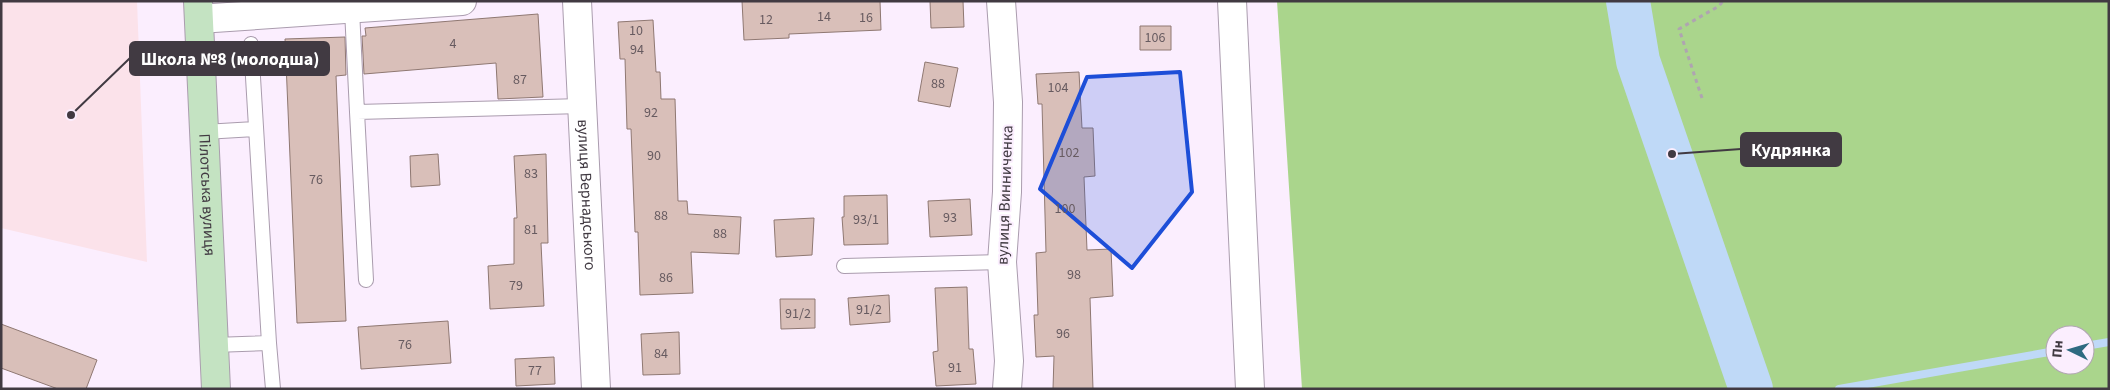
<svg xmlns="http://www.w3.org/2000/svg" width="2110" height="390" viewBox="0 0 2110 390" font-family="'Source Sans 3',sans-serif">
	<rect width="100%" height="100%" fill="#fbeefe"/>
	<!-- education -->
	<path fill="#fbe2ea" d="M1,1h136l10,261 -146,-34z"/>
	<!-- green -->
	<path fill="#aad58c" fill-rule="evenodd" d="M1277,1h832v388h-807zM2055,335h30v30h-30z"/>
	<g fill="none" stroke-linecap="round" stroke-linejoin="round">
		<!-- stream -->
		<path stroke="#bfd9f7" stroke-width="8" d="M2085,346l24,-4
			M1839,389l216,-38"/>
		<!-- river -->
		<path stroke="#bfd9f7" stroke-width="44" d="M1628,1l10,60 113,328"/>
	</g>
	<!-- building -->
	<path fill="#d9bfb9" stroke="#8f7872" d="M742,1h138l1,29 -92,4v4l-45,2z
		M930,1h33l1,26 -33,1z
		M538,14l5,83 -45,2 -2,-36 -132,11 -2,-38h4l-1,-8z
		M653,20l3,52h4l1,27h14l3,102h9l1,13 53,3 -2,37 -48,-2 2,41 -53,2 -2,-63h-3l-4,-103h-4l-2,-70h-5l-2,-37z
		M1140,26h31v24h-31z
		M345,37l1,38 -10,1 10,245 -49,2 -12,-284z
		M925,62l33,6 -8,39 -32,-6z
		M1079,72l3,56h11l2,48 -11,1 3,73 24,-1 2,47 -23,2 3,91h-40l1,-33 -18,1 -2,-42h4l-2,-62 10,-1 -4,-148h-4l-2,-30z
		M438,154l2,31 -29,2 -1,-31z
		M546,154l2,89h-7l3,63 -54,3 -2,-43 26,-2v-46h3l-3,-62z
		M887,195l1,49 -44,1 -2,-28h2v-21z
		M970,199l2,36 -42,2 -2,-36z
		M814,218l-2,37 -36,2 -2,-37z
		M967,287l2,62h4l3,35 -40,2 -3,-34 5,-1 -3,-63z
		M889,295l1,27 -40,3 -2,-27z
		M780,299h35v29l-34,1z
		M448,321l3,42 -90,6 -3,-42z
		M1,324l96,36 -11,29h-28l-57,-21z
		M679,332l1,42 -37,1 -2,-41z
		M554,357l1,27 -39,2 -1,-27z"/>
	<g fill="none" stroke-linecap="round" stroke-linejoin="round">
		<!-- lane casing -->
		<g stroke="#aa9cae" stroke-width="16">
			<path id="lane" d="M352,10l5,102
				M251,44l18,299
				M204,132l51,-3
				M844,266l158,-4
				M366,280l-9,-168 225,-6
				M214,345l55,-2 4,46"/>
		</g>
		<!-- street casing -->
		<g stroke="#aa9cae" stroke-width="30">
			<g id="street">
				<path id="s1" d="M577,1l19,388"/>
				<path d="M1001,1l7,101 -1,90 -5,70 7,99 -2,28"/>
				<path d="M1232,1l18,388"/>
				<path d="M199,19l263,-18"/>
			</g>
		</g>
		<!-- secondary casing -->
		<g stroke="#aa9cae" stroke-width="30">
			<g id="secondary">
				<path id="s2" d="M198,1l18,388"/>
			</g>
		</g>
		<!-- path -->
		<path stroke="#afa4b1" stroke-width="3" stroke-dasharray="4 4" stroke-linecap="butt" d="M1702,98l-23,-69 40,-23 4,-5"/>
		<!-- lane -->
		<use href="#lane" stroke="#fff" stroke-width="14"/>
		<!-- street -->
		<use href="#street" stroke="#fff" stroke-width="28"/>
		<!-- secondary -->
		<use href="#secondary" stroke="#c4e3c2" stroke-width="28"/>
	</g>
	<!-- marked area -->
	<path fill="#1d4ed8" fill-opacity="0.2" stroke="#1d4ed8" stroke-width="4" stroke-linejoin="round" d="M1180,72l12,120 -60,76 -92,-79 47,-112z"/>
	<g text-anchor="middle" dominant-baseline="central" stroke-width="4" stroke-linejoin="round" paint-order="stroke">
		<!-- number labels -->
		<g font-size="14" fill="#675b60">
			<text x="824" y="17">14</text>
			<text x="866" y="18">16</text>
			<text x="766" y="20">12</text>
			<text x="636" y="31">10</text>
			<text x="1155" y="38">106</text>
			<text x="453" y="44">4</text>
			<text x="637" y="50">94</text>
			<text x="520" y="80">87</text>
			<text x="938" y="84">88</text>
			<text x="1058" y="88">104</text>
			<text x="651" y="113">92</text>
			<text x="1069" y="153">102</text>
			<text x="654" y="156">90</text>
			<text x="531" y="174">83</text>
			<text x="316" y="180">76</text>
			<text x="1065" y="209">100</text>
			<text x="661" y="216">88</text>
			<text x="950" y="218">93</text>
			<text x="866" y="220">93/1</text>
			<text x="531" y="230">81</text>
			<text x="720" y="234">88</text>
			<text x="1074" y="275">98</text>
			<text x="666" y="278">86</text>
			<text x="516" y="286">79</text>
			<text x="869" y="310">91/2</text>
			<text x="798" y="314">91/2</text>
			<text x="1063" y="334">96</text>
			<text x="405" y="345">76</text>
			<text x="661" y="354">84</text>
			<text x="955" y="368">91</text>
			<text x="535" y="371">77</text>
		</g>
		<!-- street labels -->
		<g font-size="16" fill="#413a42" stroke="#fbeefe">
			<text stroke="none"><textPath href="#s2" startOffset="194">Пілотська вулиця</textPath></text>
			<text stroke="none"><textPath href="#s1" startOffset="194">вулиця Вернадського</textPath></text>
			<text transform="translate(1005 195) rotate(-88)">вулиця Винниченка</text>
		</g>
	</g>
	<!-- callouts -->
	<path fill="none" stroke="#413a42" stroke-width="2" d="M71 115L130 58M1672 154L1741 149"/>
	<g fill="#413a42" stroke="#fbeefe" stroke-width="2">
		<circle cx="71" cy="115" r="5"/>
		<circle cx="1672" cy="154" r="5"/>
	</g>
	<g fill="#413a42" stroke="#413a42" stroke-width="2">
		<rect x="130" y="42" width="199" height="33" rx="5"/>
		<rect x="1741" y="133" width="100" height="33" rx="5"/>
	</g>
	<g font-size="18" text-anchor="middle" font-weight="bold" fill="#fff">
		<text x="230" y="65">Школа №8 (молодша)</text>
		<text x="1791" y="156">Кудрянка</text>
	</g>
	<!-- border -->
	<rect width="2110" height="390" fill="none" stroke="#413a42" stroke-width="5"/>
	<!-- north arrow -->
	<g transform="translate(2070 350) rotate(275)"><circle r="24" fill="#fbeefe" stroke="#b1a6b3"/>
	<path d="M0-4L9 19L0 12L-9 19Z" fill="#2e6a81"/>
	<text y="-8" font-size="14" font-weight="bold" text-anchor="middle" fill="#413a42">Пн</text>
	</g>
</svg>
